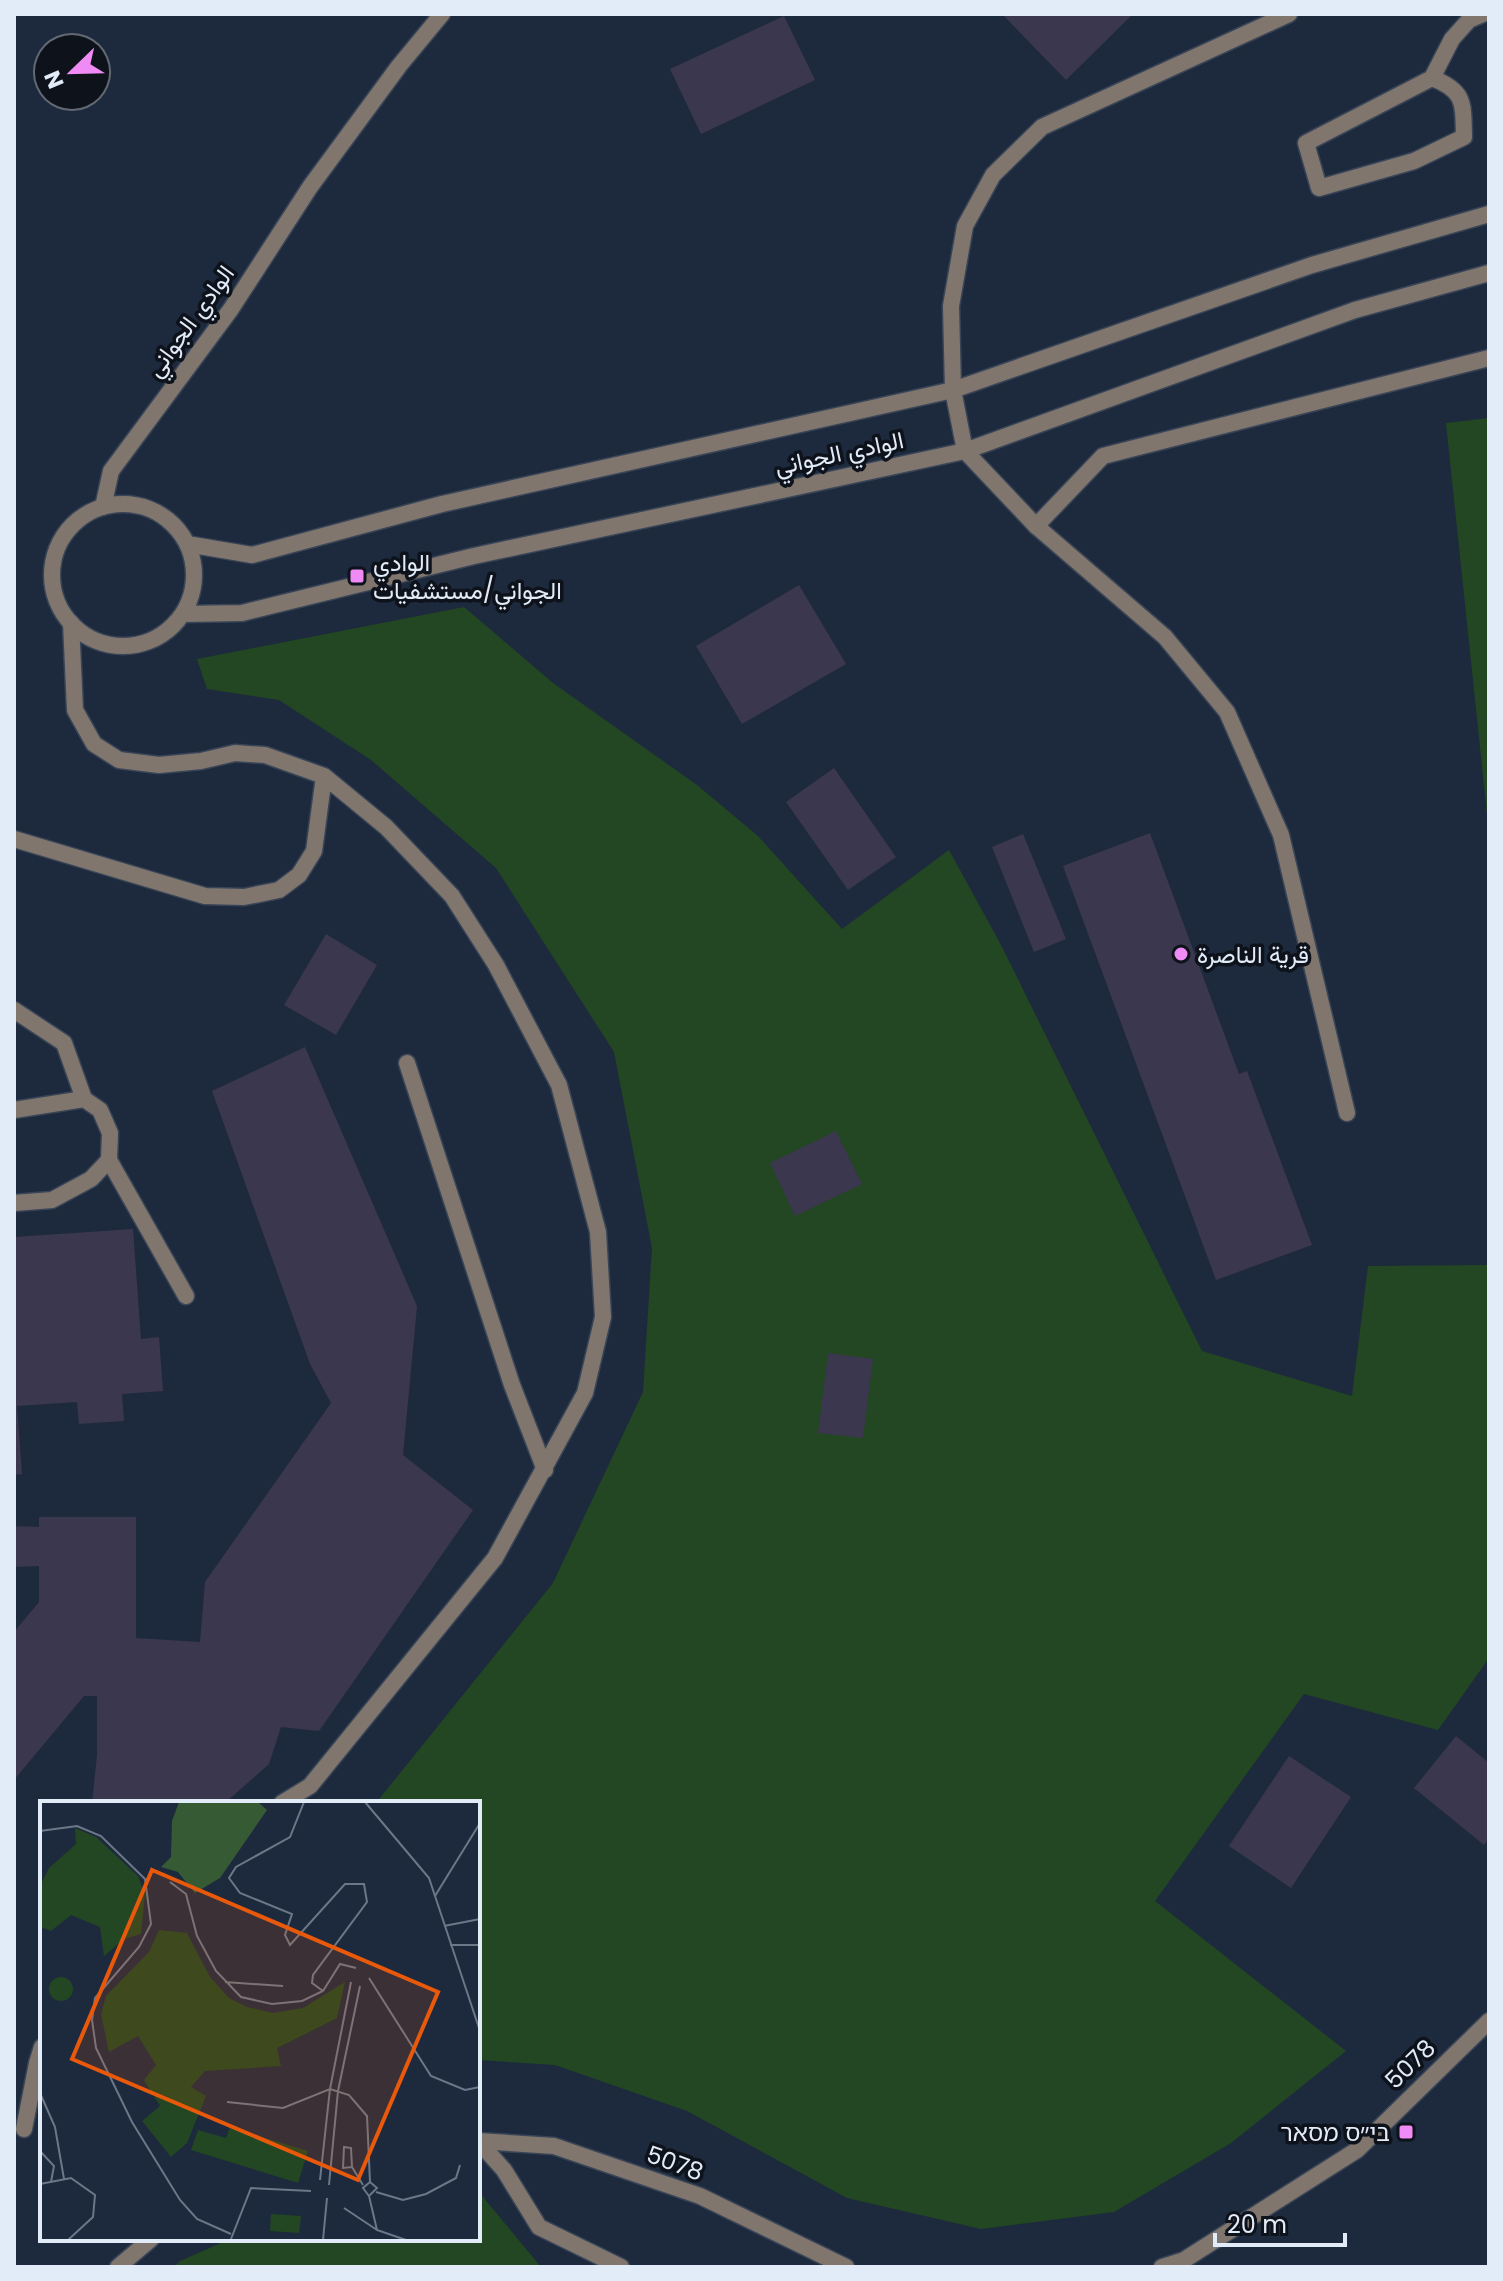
<svg xmlns="http://www.w3.org/2000/svg" width="1503" height="2281" viewBox="0 0 1503 2281" font-family="Poppins,Vazirmatn,'Noto Sans Hebrew',sans-serif">
	<rect width="100%" height="100%" fill="#1d2a3d"/>
	<!-- green -->
	<path fill="#224722" d="M1489,418v415l-43,-410z
		M464,607l89,76 144,102 61,51 84,93 107,-79 52,95 201,406 150,45 16,-130 121,-1v393l-51,72 -134,-36 -149,207 191,150 -115,92 -117,69 -133,17 -134,-31 -160,-87 -132,-46 -77,-5v-257h-102l177,-220 90,-191 9,-144 -38,-196 -118,-184 -125,-108 -92,-60 -72,-11 -10,-30z
		M478,2191l63,76h-367l6,-6 50,-22h248z"/>
	<!-- building -->
	<path fill="#3b374e" d="M1002,14h131l-67,66z
		M784,16l31,64 -114,54 -31,-65z
		M799,585l47,79 -104,60 -46,-78z
		M834,768l62,89 -48,33 -62,-88z
		M1150,833l89,241 8,-3 65,174 -96,35 -153,-414z
		M1023,834l43,105 -32,13 -42,-105z
		M326,934l51,31 -41,70 -52,-30z
		M305,1047l112,259 -14,149 70,55 -154,221 -38,-4 -12,37 -44,39h-133l5,-48v-59h-13l-70,84v-148l25,-30v-36l-25,1v-41l25,1v-10h97v121l64,4 5,-60 126,-179 -21,-39 -98,-273z
		M836,1131l26,53 -67,32 -25,-53z
		M133,1229l8,110 18,-2 4,54 -41,3 2,27 -45,3 -2,-22 -60,4 5,68 -8,1v-238z
		M828,1353l45,6 -10,79 -45,-5z
		M1456,1736l33,27v75l-5,7 -70,-57z
		M1289,1756l62,41 -60,91 -62,-42z"/>
	<g fill="none" stroke-linecap="round" stroke-linejoin="round">
		<!-- service casing -->
		<g stroke="#394557" stroke-width="19">
			<path id="service" d="M1036,526l67,-70 386,-98
				M14,1010l50,33 20,56
				M109,1160l77,136
				M478,2141l26,29 35,57 82,40"/>
		</g>
		<!-- minor casing -->
		<g stroke="#394557" stroke-width="19">
			<path id="minor" d="M1289,14l-247,113 -49,48 -28,51 -14,80 2,84 12,61 71,75 129,111 62,75 54,123 66,278
				M1432,78c34,13 31,26 32,59l-50,24 -95,27 -13,-45 126,-65 20,-39 17,-19 14,-6
				M71,623l4,87 19,34 25,16 40,5 42,-4 34,-8 30,2 59,21 62,51 66,69 44,69 63,120 39,147 5,85 -18,76 -90,165 -185,228 -28,17
				M14,839l191,57 39,1 35,-7 20,-15 15,-24 10,-75
				M407,1063l105,322 33,85
				M14,1110l70,-11 16,11 10,23 -1,27 -18,19 -39,21 -38,3
				M24,2129l13,-66 5,-16
				M478,2141l76,5 146,50 146,71
				M118,2267l33,-28
				M1162,2267l22,-7 173,-110 132,-129"/>
		</g>
		<!-- tertiary casing -->
		<g stroke="#394557" stroke-width="19">
			<path id="tertiary" d="M52 575a71 71 0 1 1 142 0a71 71 0 1 1-142 0Z
				M103,507l8,-36 120,-162 79,-122 89,-121 43,-52
				M187,544l65,11 190,-51 511,-114 359,-125 177,-51
				M183,614l59,-1 232,-57 491,-105 390,-141 134,-37"/>
		</g>
		<!-- service -->
		<use href="#service" stroke="#80766d" stroke-width="16"/>
		<!-- minor -->
		<use href="#minor" stroke="#80766d" stroke-width="16"/>
		<!-- tertiary -->
		<use href="#tertiary" stroke="#80766d" stroke-width="16"/>
	</g>
	<!-- markers -->
	<g fill="#f08bf6" stroke="#0d121b" stroke-width="3">
		<rect x="349" y="568" width="16" height="16" rx="4"/>
		<circle cx="1181" cy="954" r="8"/>
		<rect x="1398" y="2124" width="16" height="16" rx="4"/>
	</g>
	<g text-anchor="middle" dominant-baseline="central" stroke-width="7" stroke-linejoin="round" paint-order="stroke">
		<!-- street labels -->
		<g font-size="24" fill="#e2ebf8" stroke="#0d121b">
			<text transform="translate(190 321) rotate(-54)">الوادي الجواني</text>
			<text transform="translate(839 453) rotate(-12)">الوادي الجواني</text>
			<text transform="translate(1410 2064) rotate(-44)">5078</text>
			<text transform="translate(675 2163) rotate(20)">5078</text>
		</g>
		<!-- poi labels -->
		<g font-size="24" fill="#e2ebf8" stroke="#0d121b" text-anchor="start">
			<text x="373" y="562">الوادي<tspan x="373" dy="28">الجواني/مستشفيات</tspan></text>
			<text x="1197" y="954">قرية الناصرة</text>
			<text x="1390" y="2132" text-anchor="end">בי״ס מסאר</text>
		</g>
	</g>
	<!-- overview -->
	<g transform="translate(40 1801)">
		<rect width="440" height="440" fill="#1d2a3d"/>
		<path d="M35,27l21,9 42,39 7,18 -4,40 -17,5 -20,17 -4,-29 -29,-12 -20,16 -11,-4v-41l9,-18 27,-24zM119,129l28,3 23,44 19,21 18,9 26,6 30,-5 42,-26 -8,36 -60,30 4,18 -76,5 -14,16 15,9 -19,47 -16,14 -29,-36 18,-15 -16,-26 12,-15 -18,-29 -29,16 -8,-38 5,-18 43,-44zM9 188a12 12 0 1 1 24 0a12 12 0 1 1-24 0ZM190,326l78,24 -10,32 -107,-33 7,-20 28,8zM231,413l30,2 -2,17 -29,-2z" fill="#224722"/>
		<path d="M139,1h79l9,8 -47,68 -25,15 -17,-21 -17,-5 10,-10 1,-36z" fill="#355a34"/>
		<path fill="none" stroke="#6c7788" stroke-width="2" d="M264,1l-14,35 -54,30 -7,11 11,15 52,21 -7,21 5,10 55,-61h19l3,18 -54,73 -1,8 11,8M325,1l64,76 51,153M0,30l37,-5 24,10 44,43 6,45 -12,23 -44,51 -3,22 4,28 36,74 48,78 17,19 34,15M130,81l16,12 11,42 19,35 25,26 31,7 30,-3 21,-10 17,-27 16,4M395,95l45,-73M404,125l36,-7M410,144h30M329,177l62,98 34,14 15,-3M185,181l58,4M0,292l15,34 9,52M187,301l56,6 47,-19 19,6 18,21 3,66 7,6 -8,8 -6,-8 7,-6M0,350l14,15 -3,16M312,366l-9,1 1,-21 7,1 1,19 11,18M280,379l10,-91 21,-107M0,383l31,-6 24,17 -2,22 -25,23M289,384l9,-94 22,-105M336,391l27,8 23,-6 30,-16 4,-13M329,395l8,34 29,10M304,407l33,22M191,438l20,-51 60,3M283,439l4,-42"/>
		<path fill="#e8590c" fill-opacity="0.15" stroke="#e8590c" stroke-width="4" d="M112,69l286,122 -80,188 -286,-121z"/>
		<rect width="440" height="440" fill="none" stroke="#e2ebf8" stroke-width="4"/>
	</g>
	<!-- border -->
	<rect width="1503" height="2281" fill="none" stroke="#e2ebf8" stroke-width="32"/>
	<!-- north arrow -->
	<g transform="translate(72 72) rotate(247)"><circle r="38" fill="#0d121b" stroke="#626973" stroke-width="2"/>
	<path d="M0-6L14 30L0 20L-14 30Z" fill="#f08bf6"/>
	<text y="-12" font-size="22" font-weight="bold" text-anchor="middle" fill="#e2ebf8">N</text>
	</g>
	<!-- scale -->
	<path d="M1215 2233v12h130v-12" fill="none" stroke="#e2ebf8" stroke-width="4"/>
	<text x="1227" y="2233" font-size="24" fill="#e2ebf8" stroke="#0d121b" stroke-width="6" paint-order="stroke">20 m</text>
</svg>
